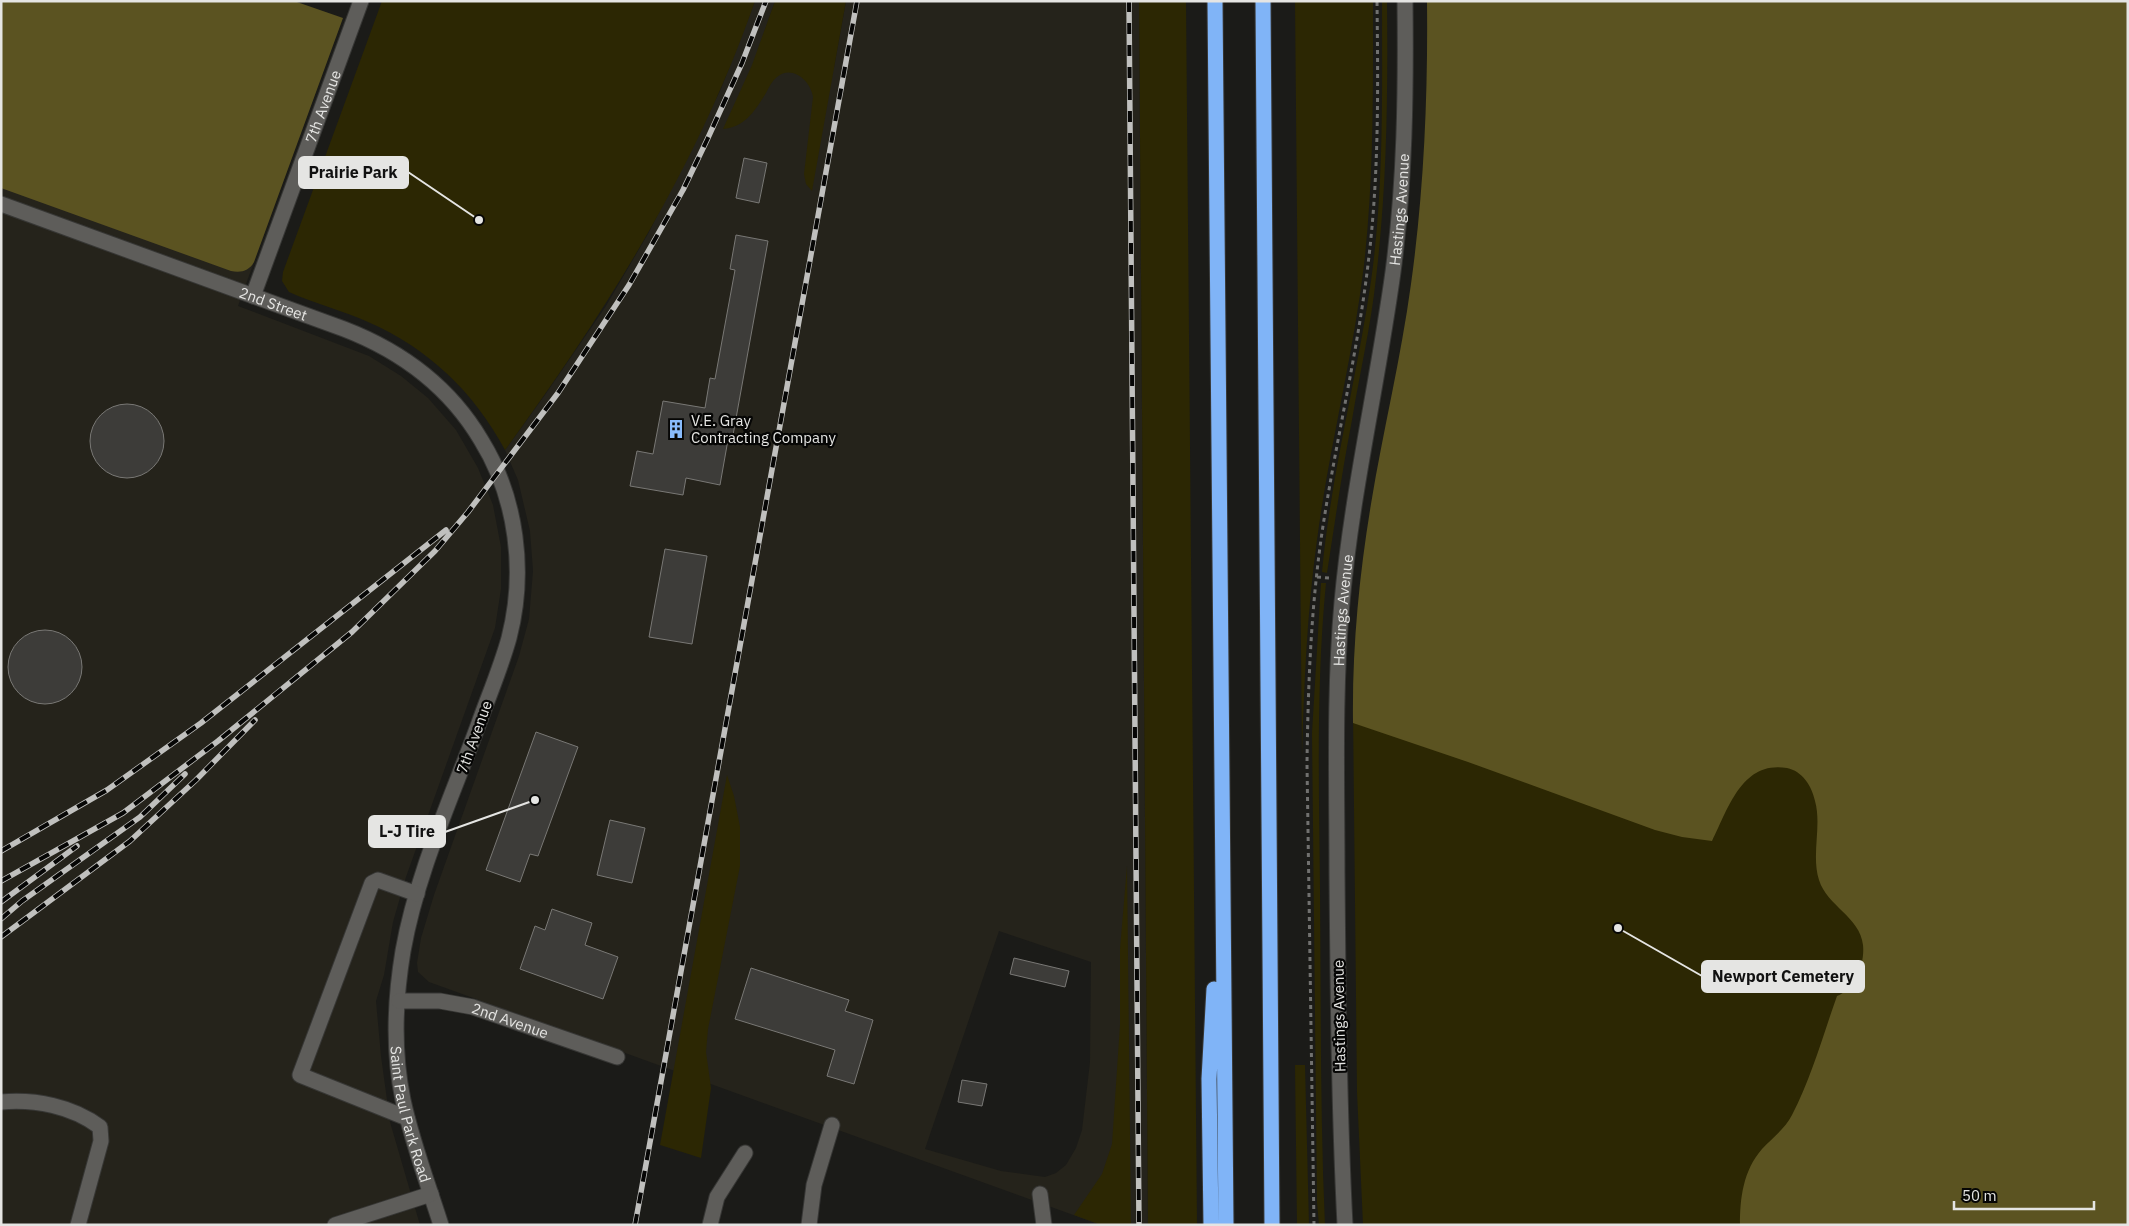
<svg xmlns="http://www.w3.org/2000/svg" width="2129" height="1226" viewBox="0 0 2129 1226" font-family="'IBM Plex Sans',sans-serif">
	<rect width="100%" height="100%" fill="#1b1b18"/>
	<!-- built -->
	<path fill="#25231b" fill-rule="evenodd" d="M1,1l340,22 -103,283 131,50 32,20 27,22 28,32 22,38 15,37 8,42v42l-6,39 -89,249 -13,45 -9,53 -8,26 5,55 9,66 30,103h-419z
		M755,1h20l-14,41 73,25 12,-66h293l9,1224h-47l-672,-243 -11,-10 -1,-9 4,-25 13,-43 85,-239 10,-37 4,-48 -3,-40 -12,-51 -13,-30 40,-55 61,-89 42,-72 72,-143zM999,931l92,31 -1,100 -8,68 -6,18 -10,17 -10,8 -11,4 -44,-6 -76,-22z"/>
	<!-- green -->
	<path fill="#2c2703" d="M382,1h373c-58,166 -147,308 -250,449 -31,-58 -77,-102 -137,-128 -26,-12 -53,-18 -79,-30l-7,-11 1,-9z
		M775,1h71l-34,190 -6,-7 -2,-10 9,-77c-2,-16 -21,-33 -36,-20 -5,4 -8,10 -11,16 -11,18 -21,34 -43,36l29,-64z
		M1139,1h47l11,1224h-49z
		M1295,1h78c0,88 1,176 -9,264 -11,92 -35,183 -47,275 -10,72 -13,145 -15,217z
		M1382,1h5c1,93 0,185 -11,277 -5,47 -16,94 -24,142 -10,51 -17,102 -25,153l-5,-1c9,-98 35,-194 49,-291 13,-93 11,-186 11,-280z
		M1321,583h5c-10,102 -7,204 -6,306 1,112 0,224 5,336h-6l-2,-23 -5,-469z
		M1353,712l331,116 40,-116 207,73 -153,440h-415l-6,-133z
		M727,775l7,21 6,31v39l-32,163 -2,23 5,36 -10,70 -41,-13z
		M1127,866l4,359h-30l-27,-10 28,-41 10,-30 8,-119v-76z
		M1295,1065h10l4,160h-12z"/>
	<!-- forest -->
	<path fill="#5b5321" d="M1,1h293l49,17 -89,244c-5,9 -13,11 -23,9l-230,-83z
		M1427,1h701v1224h-388c0,-27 3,-54 22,-76 10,-11 23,-20 30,-34 19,-36 31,-80 45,-119 18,-7 28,-32 26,-51 -3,-28 -36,-39 -44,-65 -8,-25 3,-54 -4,-79 -3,-15 -13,-30 -28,-33 -45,-8 -59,41 -75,73l-30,-4 -27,-7 -187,-68 -115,-39c-1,-73 6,-147 18,-219 12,-73 30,-146 40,-220 13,-94 17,-188 16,-283z"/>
	<!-- building -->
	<path fill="#3d3c39" stroke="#797875" d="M744,158l23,5 -8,40 -23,-5z
		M736,235l32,6 -35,194 -4,-1 -9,51 -34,-7 -3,17 -53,-9 7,-35 16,3 10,-53 42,7 5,-30 5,1 20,-109 -5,-1z
		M90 441a37 37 0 1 1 74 0a37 37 0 1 1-74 0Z
		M665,549l42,7 -15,88 -43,-7z
		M8 667a37 37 0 1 1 74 0a37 37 0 1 1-74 0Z
		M536,732l42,15 -40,109 -8,-2 -10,28 -34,-12z
		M610,820l35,8 -13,55 -35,-8z
		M552,909l40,14 -7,22 33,12 -15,42 -83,-30 15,-43 10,4z
		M1014,958l55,13 -4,16 -55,-13z
		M751,968l98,32 -4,11 28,9 -19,64 -27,-8 8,-26 -100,-31z
		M962,1080l25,4 -5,22 -24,-4z"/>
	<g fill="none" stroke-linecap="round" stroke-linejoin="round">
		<!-- minor casing -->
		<g stroke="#373735" stroke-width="17">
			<g id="minor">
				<path id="s1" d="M1,204l343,125c57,22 105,57 137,111 36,58 45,132 28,198 -8,29 -20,57 -30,85 -27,74 -62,149 -76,228 -8,48 -10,101 0,149 9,42 25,84 38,125"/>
				<path id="s2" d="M253,296l108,-295"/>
				<path id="s3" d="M399,1001h41l33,6 144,50"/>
				<path d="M1,1102c34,-3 71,4 99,25l1,14 -23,84"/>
				<path d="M407,1118l-107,-43 72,-192 6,-3 39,14"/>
				<path d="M1040,1194l4,31"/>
				<path d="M335,1225l96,-31"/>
				<path d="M710,1225l7,-28 28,-44"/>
				<path d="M809,1225l5,-40 18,-60"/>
				<path id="s4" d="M1345,1225c-6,-117 -7,-235 -8,-352 0,-90 -3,-181 5,-271 10,-111 36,-220 51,-330 12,-90 13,-180 12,-271"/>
			</g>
		</g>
		<!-- highway casing -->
		<g stroke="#373735" stroke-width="17">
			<path id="highway" d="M1215,1l11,1224
				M1263,1l9,1224
				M1211,1225l-2,-146 5,-90"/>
		</g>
		<!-- path -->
		<path stroke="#71716f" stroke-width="3" stroke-dasharray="4 4" stroke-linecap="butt" d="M1317,577l12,1
			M1314,1225l-7,-461c1,-79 4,-160 16,-238 14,-91 36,-180 46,-270 10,-85 9,-170 8,-255"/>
		<!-- minor -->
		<use href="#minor" stroke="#5e5d5a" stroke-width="15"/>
		<!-- highway -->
		<use href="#highway" stroke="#80b4f7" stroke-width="15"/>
		<!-- rail casing -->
		<g stroke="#c0c0be" stroke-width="5.5">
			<path id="rail" d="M1129,1l10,1224
				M1,851l106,-61 94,-67 245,-193
				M1,881l122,-68 95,-72 134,-109 83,-81 33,-39 90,-119 71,-108 54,-95 24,-50 35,-77 24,-62
				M1,902l76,-56
				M1,919l21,-18 118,-84 45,-43
				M1,937l129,-96 66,-61 59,-60
				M635,1225l222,-1224"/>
		</g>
		<!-- rail -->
		<use href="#rail" stroke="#060605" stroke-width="4" stroke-dasharray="11" stroke-linecap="butt"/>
	</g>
	<!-- icons -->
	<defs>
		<g id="building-bare" transform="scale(1.5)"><path d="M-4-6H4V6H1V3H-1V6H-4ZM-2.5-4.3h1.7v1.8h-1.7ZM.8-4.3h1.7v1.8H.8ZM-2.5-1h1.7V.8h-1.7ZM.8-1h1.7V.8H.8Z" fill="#88bbfc" stroke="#060605" stroke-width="2.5" paint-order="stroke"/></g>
	</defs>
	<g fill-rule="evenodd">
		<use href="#building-bare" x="676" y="429"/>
	</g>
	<g text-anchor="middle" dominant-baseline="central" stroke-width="4.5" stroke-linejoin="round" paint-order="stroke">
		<!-- street labels -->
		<g font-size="15" fill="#e5e5e3" stroke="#060605">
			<text stroke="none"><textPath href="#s2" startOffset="202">7th Avenue</textPath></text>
			<text stroke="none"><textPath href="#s4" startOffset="1020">Hastings Avenue</textPath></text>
			<text stroke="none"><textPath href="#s1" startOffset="290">2nd Street</textPath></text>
			<text stroke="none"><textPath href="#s4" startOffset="615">Hastings Avenue</textPath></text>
			<text transform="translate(474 737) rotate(-70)">7th Avenue</text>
			<text transform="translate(1339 1016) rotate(-91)">Hastings Avenue</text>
			<text stroke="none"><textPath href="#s3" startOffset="114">2nd Avenue</textPath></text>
			<text stroke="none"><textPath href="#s1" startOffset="1246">Saint Paul Park Road</textPath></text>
		</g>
		<!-- poi labels -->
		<g font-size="15" fill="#e5e5e3" stroke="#060605" text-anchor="start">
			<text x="691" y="420">V.E. Gray<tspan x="691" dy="17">Contracting Company</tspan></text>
		</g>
	</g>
	<!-- callouts -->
	<path fill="none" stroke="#e5e5e3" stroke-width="2" d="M479 220L408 172M535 800L445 832M1618 928L1702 976"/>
	<g fill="#e5e5e3" stroke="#060605" stroke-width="2">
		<circle cx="479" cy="220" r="5"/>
		<circle cx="535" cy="800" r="5"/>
		<circle cx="1618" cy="928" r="5"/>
	</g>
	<g fill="#e5e5e3" stroke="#e5e5e3" stroke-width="2">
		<rect x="299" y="157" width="109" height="31" rx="5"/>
		<rect x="369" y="816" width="76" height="31" rx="5"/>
		<rect x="1702" y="961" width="162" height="31" rx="5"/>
	</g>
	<g font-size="16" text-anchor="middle" font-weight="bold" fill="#111">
		<text x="353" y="178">Prairie Park</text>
		<text x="407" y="837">L-J Tire</text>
		<text x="1783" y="982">Newport Cemetery</text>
	</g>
	<!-- border -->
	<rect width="2129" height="1226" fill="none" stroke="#e5e5e3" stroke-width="5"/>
	<!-- scale -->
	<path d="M1954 1201v8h140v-8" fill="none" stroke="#e5e5e3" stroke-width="2.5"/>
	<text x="1962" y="1201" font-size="15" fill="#e5e5e3" stroke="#060605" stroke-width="4" paint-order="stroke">50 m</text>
</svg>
